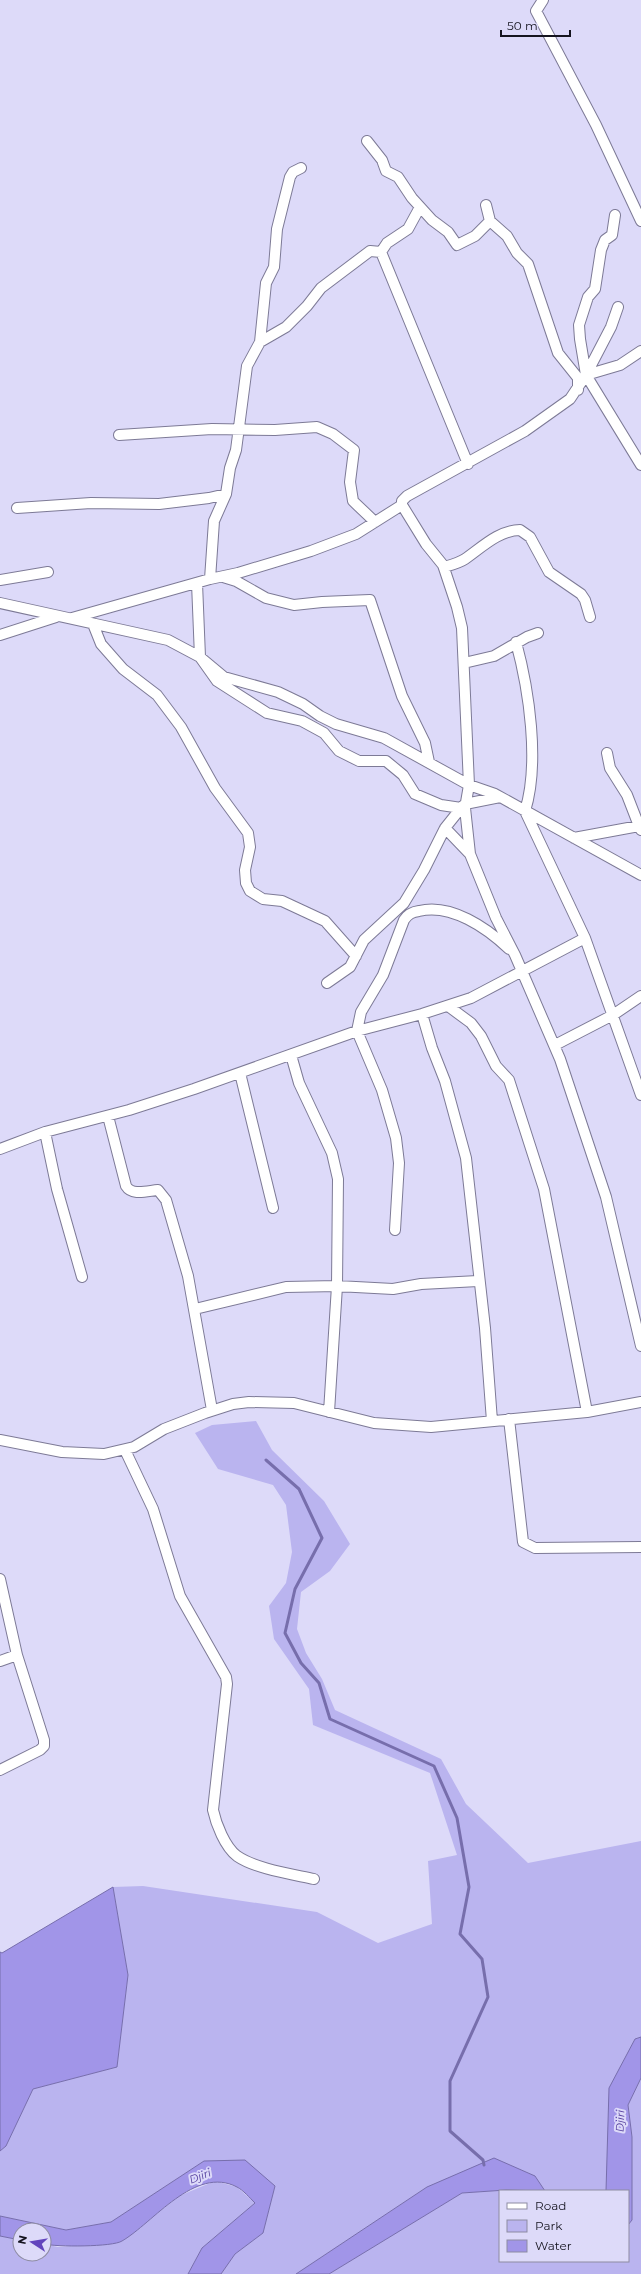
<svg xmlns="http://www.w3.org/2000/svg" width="641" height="2274" viewBox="0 0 641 2274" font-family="Montserrat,sans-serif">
	<rect width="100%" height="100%" fill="#dddaf9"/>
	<!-- green -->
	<path fill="#bab4ef" d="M256,1421l16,29 52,51 26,43 -20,27 -29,21 -4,37 9,24 16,26 13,31 106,49 25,45 62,59 113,-22v196l-6,2 -29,152h-61l-10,-15 -108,11 -131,87h-75l14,-20 28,-21 12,-47 -71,-25 -93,61 -45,8 -66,-14v-65l6,-5 27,-57 84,-22 11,-92 -15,-88 30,-1 174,26 61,31 54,-19 -4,-63 29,-6 -27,-82 -117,-48 -4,-36 -35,-50 -5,-33 17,-23 6,-31 -6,-47 -13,-20 -55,-16 -23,-36 17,-8z
		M641,2078v196h-312l133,-81 44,-3 -6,1v70h128v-36l4,-5v-83l-4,-32z
		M215,2181l22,6 18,16 -53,45 -14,26h-188v-38l20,4v14h24v-10l14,3 63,-5 58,-46z"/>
	<!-- water -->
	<path fill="#a195e8" stroke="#776eac" d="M113,1887l15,88 -11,92 -84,22 -27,57 -6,5v-199l2,1z
		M641,2037v41l-13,27 4,32v83l-4,5v-34h-22l3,-103 26,-49z
		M494,2158l41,18 10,15 -39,-1 -44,3 -133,81h-33l131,-87z
		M245,2160l30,26 -12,47 -28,21 -14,20h-33l14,-26 53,-45c-5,-5 -12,-13 -18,-16 -42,-22 -84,36 -115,54 -9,6 -66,6 -78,3v-14h-24v10l-20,-4v-20l66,14 45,-8 93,-61z"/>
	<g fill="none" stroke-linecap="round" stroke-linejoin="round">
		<!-- stream -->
		<path stroke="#776eac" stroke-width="3" d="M266,1460l33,29 23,49 -27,51 -10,44 16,30 18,20 11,36 104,47 23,52 12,69 -9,47 22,25 6,38 -38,84v50l33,29 1,5"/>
		<!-- street casing -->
		<g stroke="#7d7a96" stroke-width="12">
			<path id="street" d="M543,0l-7,11 60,114 45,96
				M367,141l15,19 4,11 12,6 14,21 20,22 16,12 9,13 18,-9 15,-15 -4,-16
				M615,215l-3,20 -7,5 -4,10 -6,39 -7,8 -9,28 1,14 6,36 55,90
				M490,221l17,15 10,17 11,11 30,89 20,25v12
				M381,252l6,-9 21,-14 12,-22
				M618,307l-7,20 -25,48 -16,24 -45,32 -118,65 -5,5v4l24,39 17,21 14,42 5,21 7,157 -4,23 5,46 26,64 19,37 45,104 46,138 35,149
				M260,342l26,-15 21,-21 14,-18 49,-37 11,1 87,212
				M586,375l34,-10 21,-14
				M119,435l93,-6 63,1 42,-3 16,7 21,16 -4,32 3,19 22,21
				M17,508l74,-5 68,1 50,-6 17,-4
				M444,567c7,-2 15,-4 21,-8 16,-11 34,-29 55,-29l10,7 19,35 32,22 4,6 5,17
				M223,577l13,4 30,17 28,7 28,-3 48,-2 32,96 23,47 4,19
				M210,579l4,-58 12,-27 4,-26 6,-18 11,-84 13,-24 6,-59 8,-16 3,-38 13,-52 3,-5 8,-4
				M0,580l48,-8
				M197,583l3,74 17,24 50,32 35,8 22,12 15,18 20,10h27l17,14 12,19 26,11 20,3
				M0,603l168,37 32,17 24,20 54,15 25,12 17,12 16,8 48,14 85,47 26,9 146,81
				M72,618l138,-39 28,-6 73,-22 45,-17 46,-29
				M93,624l8,20 22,25 34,26 24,32 34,61 33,45 2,14 -5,23 1,13 4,8 13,8 19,2 43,20 31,35
				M0,635l56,-18
				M516,642c13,48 24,121 9,169l60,127 56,157
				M464,663l30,-7 33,-19 11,-4
				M607,753l3,15 17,27 12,31
				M445,828l24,25
				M574,838l65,-12 2,4
				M327,983l23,-16 14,-27 40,-37 20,-33 21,-42 16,-20 4,-4 35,-7
				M448,1006l23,17 10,13 15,30 13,14 35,109 43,223
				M422,1014l10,34 13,33 21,77 19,170 7,93
				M555,1045l58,-30 28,-19
				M291,1055l8,28 33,70 6,26 -1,107 -8,126
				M240,1073l33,135
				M108,1116l18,70c6,10 21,5 32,4l8,10 22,76 24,134
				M45,1132l12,57 25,88
				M0,1149l45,-17 84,-22 65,-21 163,-58 65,-17 49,-16 114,-60
				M395,1230l4,-67 -3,-25 -14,-48 -25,-59 4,-19 22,-37 21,-55c4,-6 8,-8 15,-9 32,-8 68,17 90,38
				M195,1309l91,-22 51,-1 56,3 28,-5 57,-3
				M509,1419l14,123 12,6 106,-1
				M0,1440l62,12 42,2 30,-7 30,-18 41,-16 28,-9 16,-2 45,1 80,20 57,4 156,-15 54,-10
				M125,1450l28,59 27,87 46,81 1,7 -14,126c3,14 12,37 24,46 19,13 54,18 77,23
				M0,1579l17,76 27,85v6l-4,4 -40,20
				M0,1661l17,-6"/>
		</g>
		<!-- street -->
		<use href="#street" stroke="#fff" stroke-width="10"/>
	</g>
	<g text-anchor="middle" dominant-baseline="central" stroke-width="4" stroke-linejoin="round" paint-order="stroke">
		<!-- water labels -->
		<g font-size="11" font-style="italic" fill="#513b9b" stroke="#dddaf9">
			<text transform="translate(620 2121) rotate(-88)">Djiri</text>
			<text transform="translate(200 2176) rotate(-21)">Djiri</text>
		</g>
	</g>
	<!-- legend -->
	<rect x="499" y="2190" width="130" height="72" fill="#dddaf9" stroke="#8d8ba2"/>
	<rect x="507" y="2203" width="20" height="6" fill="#ffffff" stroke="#8d8ba2"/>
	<text x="535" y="2210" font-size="12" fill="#15141f">Road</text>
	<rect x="507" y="2220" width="20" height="12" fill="#bab4ef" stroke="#8d8ba2"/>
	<text x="535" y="2230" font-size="12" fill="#15141f">Park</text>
	<rect x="507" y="2240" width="20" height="12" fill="#a195e8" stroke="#8d8ba2"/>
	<text x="535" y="2250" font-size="12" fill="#15141f">Water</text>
	<!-- north arrow -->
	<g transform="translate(32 2242) rotate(282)"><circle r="19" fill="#dddaf9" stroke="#8d8ba2"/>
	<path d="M0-3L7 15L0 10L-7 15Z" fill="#6244bd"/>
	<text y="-6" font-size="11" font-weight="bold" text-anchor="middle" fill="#15141f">N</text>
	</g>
	<!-- scale -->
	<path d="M501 30v6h69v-6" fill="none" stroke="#15141f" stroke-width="2"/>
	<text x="507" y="30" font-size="12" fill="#15141f" stroke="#dddaf9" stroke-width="3" paint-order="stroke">50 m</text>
</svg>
